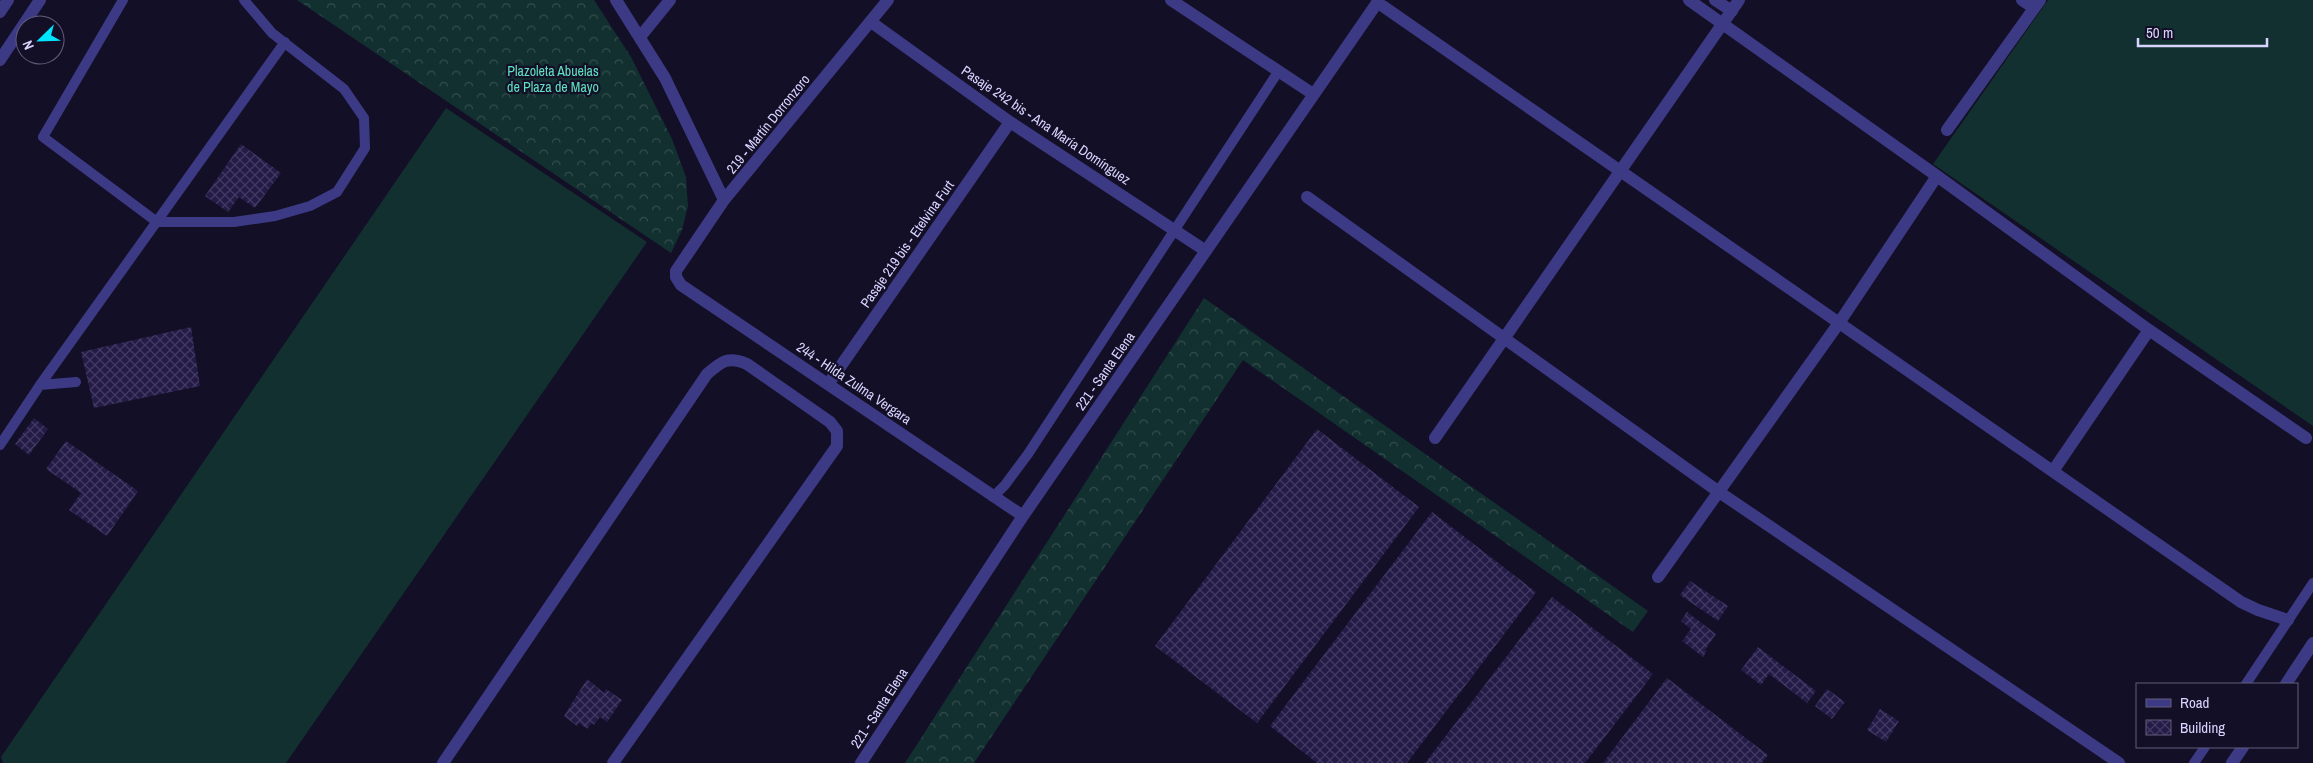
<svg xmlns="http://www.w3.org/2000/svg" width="2313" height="763" viewBox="0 0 2313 763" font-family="'Archivo Narrow',sans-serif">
	<defs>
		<pattern id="forest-crowns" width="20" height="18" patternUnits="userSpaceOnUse" patternTransform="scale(1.25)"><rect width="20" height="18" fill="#12302f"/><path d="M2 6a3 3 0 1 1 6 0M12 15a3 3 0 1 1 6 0" fill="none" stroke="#344d4e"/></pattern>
		<pattern id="building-cross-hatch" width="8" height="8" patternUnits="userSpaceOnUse" patternTransform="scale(1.25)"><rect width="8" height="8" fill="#241b47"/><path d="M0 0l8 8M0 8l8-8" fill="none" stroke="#433b63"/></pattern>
	</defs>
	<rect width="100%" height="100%" fill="#130f26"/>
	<!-- grass -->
	<path fill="#12302f" d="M2048,0h265v426l-380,-262z
		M446,108l201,134 -361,521h-283l-2,-6z"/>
	<!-- forest -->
	<path fill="url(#forest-crowns)" d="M297,0h297l37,57 41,82 14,38 2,29 -6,24 -11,23z
		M1204,298l444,313 -15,21 -390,-272 -269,403h-69z"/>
	<!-- building -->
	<path fill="url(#building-cross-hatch)" d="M241,144l40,29 -26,35 -16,-11 -11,15 -23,-16z
		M191,327l9,59 -106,22 -13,-56z
		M34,418l14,11 -19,26 -14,-11z
		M1317,429l102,78 -162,216 -102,-77z
		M66,441l72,50 -31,45 -38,-26 12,-17 -35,-24z
		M1432,512l104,80 -129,171h-90l-47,-37z
		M1690,581l38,25 -10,15 -38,-26z
		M1552,597l101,77 -68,89h-160z
		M1687,612l29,22 -11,16 2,1 -4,6 -21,-16 9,-12 -10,-8z
		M1758,647l58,44 -9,12 -38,-29 -8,11 -20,-15z
		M1667,678l101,77 -6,8h-159z
		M587,679l17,14 2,-4 16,11 -15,22 -7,-5 -6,8 -2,-2 -5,6 -8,-6 -2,3 -13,-10z
		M1827,689l18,13 -13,17 -17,-13z
		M1880,709l19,12 -13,21 -19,-12z"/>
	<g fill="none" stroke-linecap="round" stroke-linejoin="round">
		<!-- service -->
		<path stroke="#3d3a85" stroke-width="10" d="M123,0l-80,137 114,85h77l41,-6 35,-10 27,-14 28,-44 -1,-30 -20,-29 -72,-56 -28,-33
			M40,385l245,-343
			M0,445l40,-60 36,-3
			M993,497l12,-12 23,-31 250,-382
			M2246,684l67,-101
			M2194,763l11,-16"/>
		<!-- minor -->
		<path stroke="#3d3a85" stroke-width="12" d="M616,0l49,78 59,122
			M888,0l-164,200 -48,71v6l5,8 342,231
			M1171,0l142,94
			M1689,0l248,176 212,154 157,108
			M1715,0l17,11
			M2022,0l12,8
			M1377,2l864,600 17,8 30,10
			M871,22l139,100 196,129
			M640,37l30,-37
			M1947,130l93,-130
			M1307,197l412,295 400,271
			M829,383l181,-261
			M1435,438l304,-438
			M2053,471l96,-141
			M1658,577l181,-254 98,-147
			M2286,684l27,-41
			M443,763l264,-389c15,-13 21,-18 40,-10l83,58 7,9v15l-224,317
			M861,763l162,-247 356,-516
			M2232,763l11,-16"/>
		<!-- tertiary -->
		<path stroke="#3d3a85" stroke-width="12" d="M0,12l8,-12
			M0,60l40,-60"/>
	</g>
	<g text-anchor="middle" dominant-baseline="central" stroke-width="4.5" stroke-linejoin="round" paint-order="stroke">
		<!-- park labels -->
		<g font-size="14" fill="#5fe0c0" stroke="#130f26">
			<text x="553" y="71">Plazoleta Abuelas<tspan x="553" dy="16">de Plaza de Mayo</tspan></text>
		</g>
		<!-- street labels -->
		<g font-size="14" fill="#d9d4ff" stroke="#130f26">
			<text transform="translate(768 124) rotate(-51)">219 - Martín Dorronzoro</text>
			<text transform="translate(1046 125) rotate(34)">Pasaje 242 bis - Ana María Domínguez</text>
			<text transform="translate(907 244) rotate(-55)">Pasaje 219 bis - Etelvina Furt</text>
			<text transform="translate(1105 371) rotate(-55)">221 - Santa Elena</text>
			<text transform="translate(854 383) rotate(34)">244 - Hilda Zulma Vergara</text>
			<text transform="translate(879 708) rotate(-57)">221 - Santa Elena</text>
		</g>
	</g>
	<!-- legend -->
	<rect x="2136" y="683" width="162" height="65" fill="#130f26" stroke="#625e7d"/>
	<rect x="2146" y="699" width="25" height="8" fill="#3d3a85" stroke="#625e7d"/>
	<text x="2180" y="708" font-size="15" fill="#d9d4ff">Road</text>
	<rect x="2146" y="720" width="25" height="15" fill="url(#building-cross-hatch)" stroke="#625e7d"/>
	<text x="2180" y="733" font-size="15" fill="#d9d4ff">Building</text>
	<!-- north arrow -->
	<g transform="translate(40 40) rotate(247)"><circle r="24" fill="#130f26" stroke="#625e7d"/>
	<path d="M0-4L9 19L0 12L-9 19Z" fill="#00e5ff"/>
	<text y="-8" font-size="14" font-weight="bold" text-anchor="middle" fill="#d9d4ff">N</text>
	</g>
	<!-- scale -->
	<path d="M2138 38v8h129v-8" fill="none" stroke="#d9d4ff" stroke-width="2.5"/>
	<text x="2146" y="38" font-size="15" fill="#d9d4ff" stroke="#130f26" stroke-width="4" paint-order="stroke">50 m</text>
</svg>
